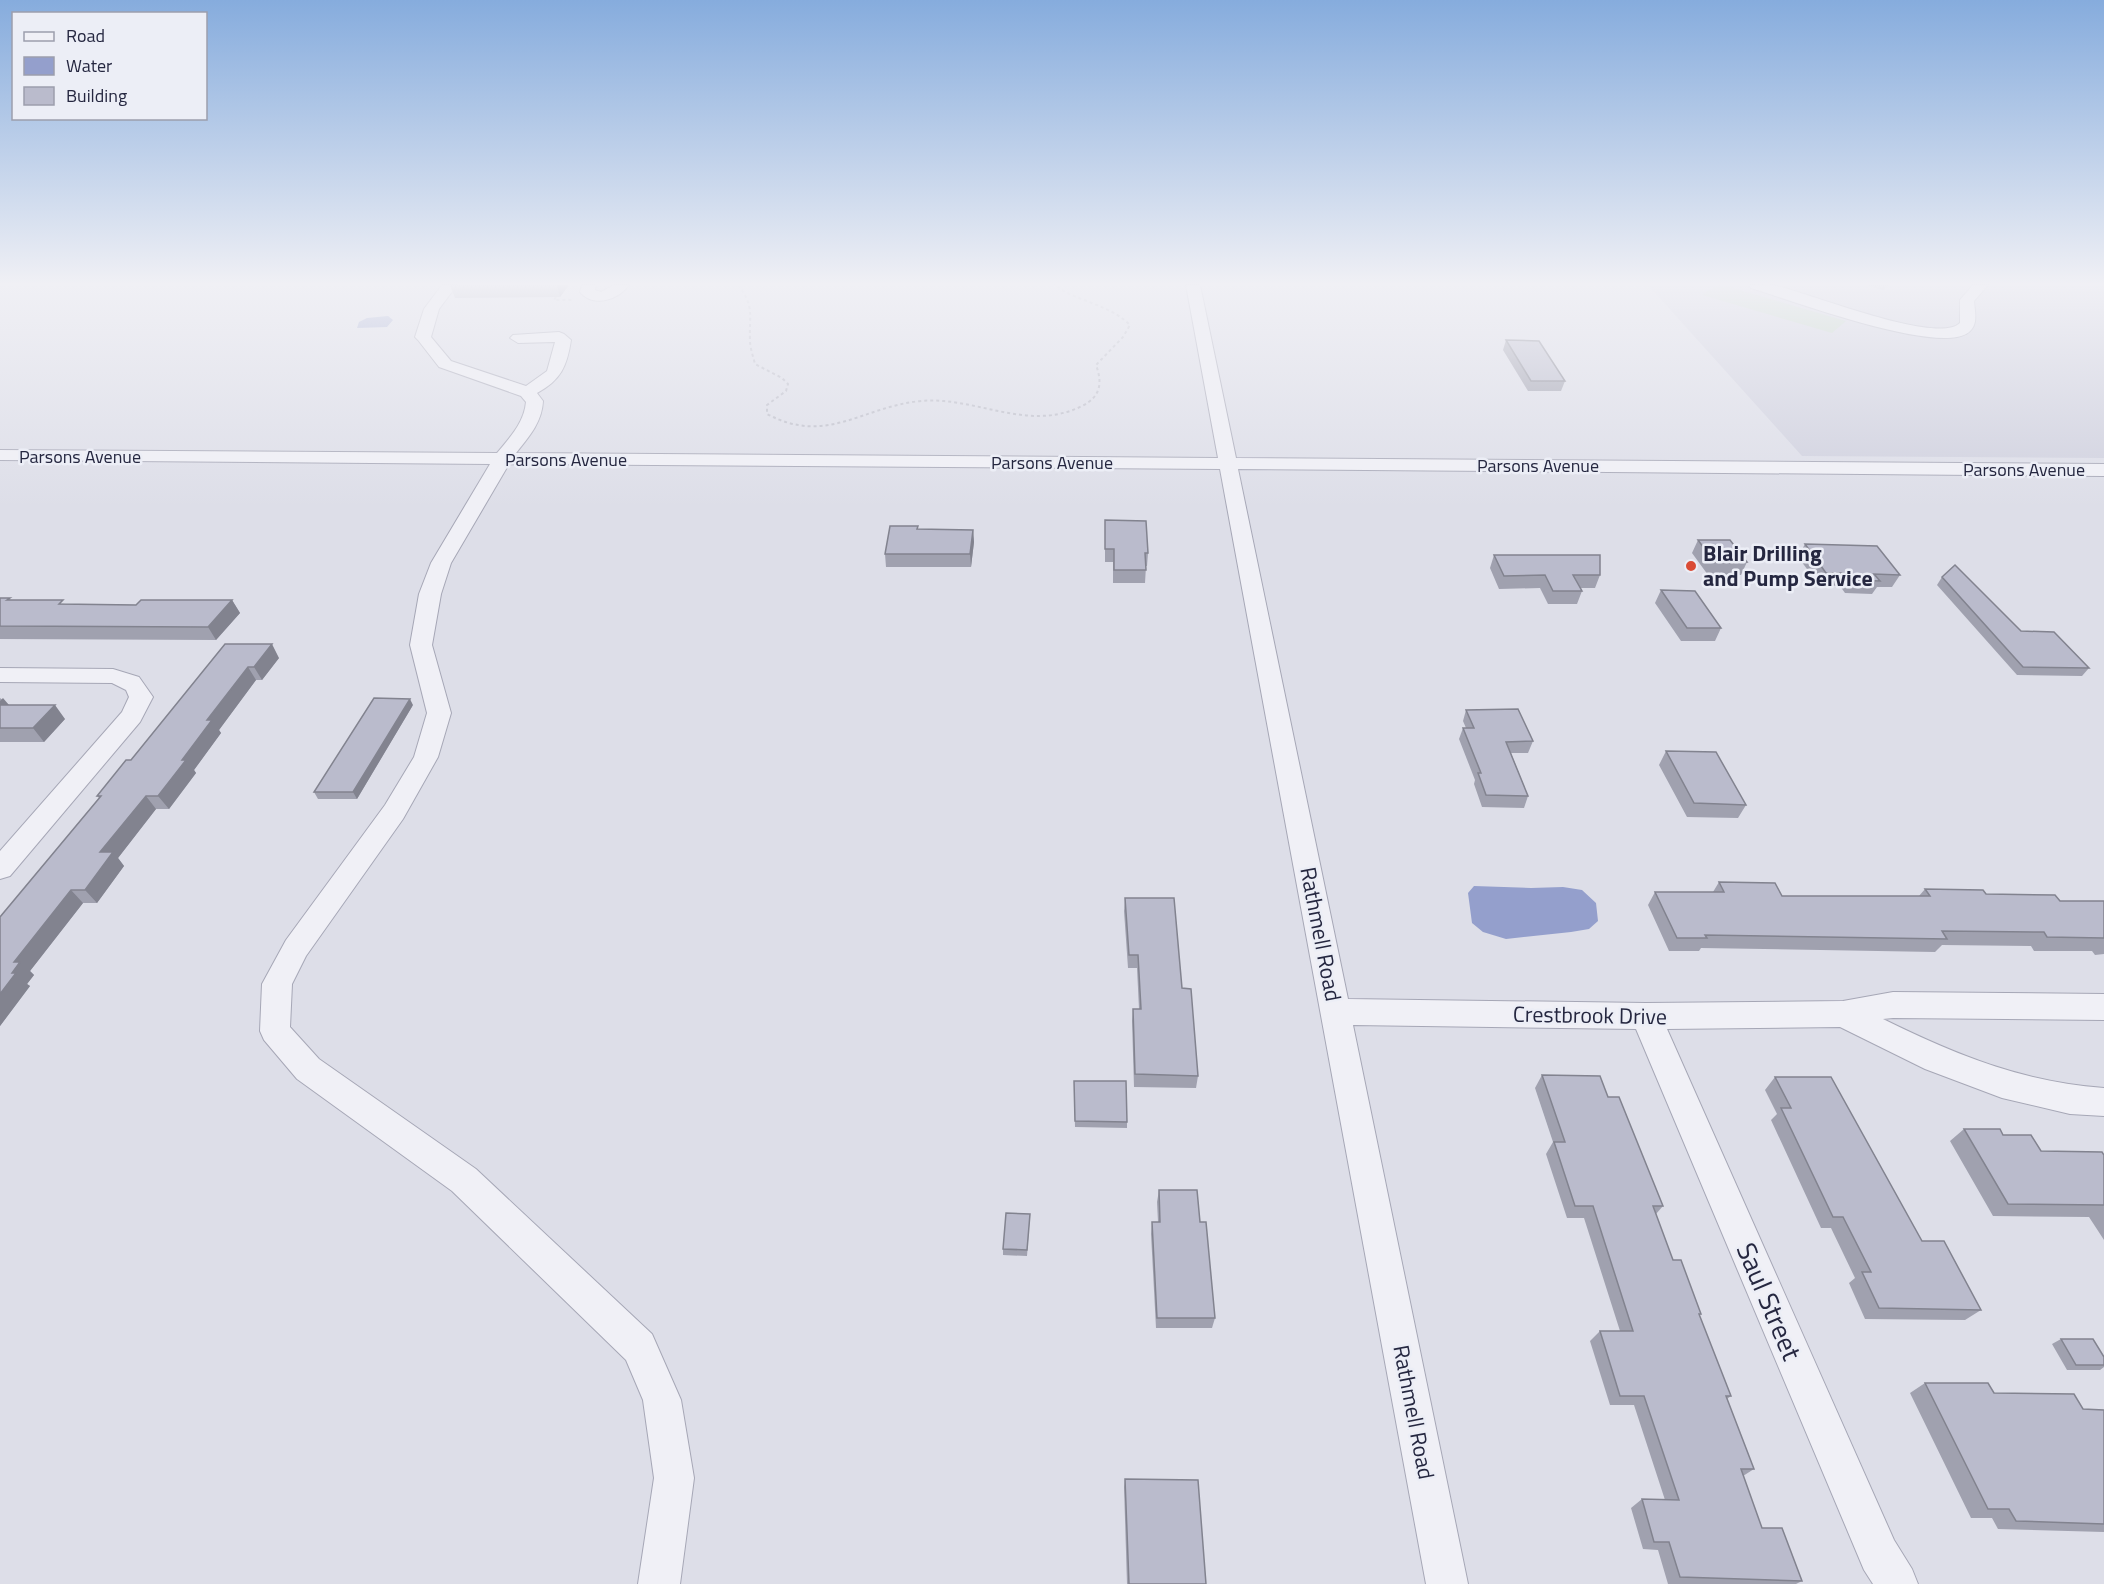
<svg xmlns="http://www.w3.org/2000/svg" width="2104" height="1584" viewBox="0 0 2104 1584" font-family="'Titillium Web',sans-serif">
	<rect width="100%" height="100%" fill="#dddee8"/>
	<!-- built -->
	<path fill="#cfd0de" d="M1648,285h456v173l-302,-2z"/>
	<!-- green -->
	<path fill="#bdd3be" d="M1717,285h5l124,36 -14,12 -130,-38z"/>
	<!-- water -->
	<path fill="#949fcc" d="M388,316l5,4 -6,7 -30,1 2,-6 8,-4z
		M1474,886l57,2 32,-1 19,3 14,13 2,18 -9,8 -18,3 -65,7 -23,-7 -11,-9 -4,-30z"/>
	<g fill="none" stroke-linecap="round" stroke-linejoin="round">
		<!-- minor casing -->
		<g stroke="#a6a7b6" stroke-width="2">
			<path id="minor" d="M442,285h15l-18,24 -8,28 20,24 75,25 21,-15 8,-29 -37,1 -8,-5 3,-3 46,-3 5,2 7,6c-4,26 -10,40 -34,53l6,8c-1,21 -14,36 -27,52l702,5 -32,-173h14l36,173 868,6v12l-866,-7 110,530 298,4 197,-2 50,-9 211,2v26l-211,-2 -10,1c73,36 139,63 221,69v28l-34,-2 -68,-16 -77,-29 -85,-42 -173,2 227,511 18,29 6,15h-45l-9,-14 -228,-541 -283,-4 115,559h-42l-206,-1115 -711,-5 -58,99 -10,31 -9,51 19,68 -13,44 -35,62 -97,137 -14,28 -2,43 29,32 157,110 176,165 29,66 13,78 -14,106h-42l16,-106 -11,-78 -17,-40 -174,-169 -155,-112 -33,-39 -4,-9 2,-47 24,-44 99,-135 29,-48 13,-44 -17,-68 9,-51 12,-31 59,-99 -490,-4v-10l497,3c13,-16 27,-30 29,-51l-5,-6 -82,-29 -21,-27 -3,-3 9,-28z
				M582,285h14l-1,5 6,2 13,-7h15c-11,15 -35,23 -49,7z
				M1749,285c7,0 16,-1 23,0 33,6 165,61 188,38v-23l13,-15h15l-14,16c1,12 5,26 -8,33 -33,19 -176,-34 -215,-46z
				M0,668l113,1 26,8 14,20 -13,25 -130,154 -10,3v-28l122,-139 7,-15 -3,-7 -14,-7 -112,-1z"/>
		</g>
		<!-- path -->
		<path stroke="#bbbcc7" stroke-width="2" stroke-dasharray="3 3" stroke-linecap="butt" d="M738,285c17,22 11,30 12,55 0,8 3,16 5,24l27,14 6,6 -2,7 -19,14v9c60,32 96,-8 154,-13 55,-5 107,32 161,5 18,-9 21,-22 14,-41l27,-28 7,-12c-21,-21 -52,-23 -76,-40
			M556,297l-2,3h18"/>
		<!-- minor -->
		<use href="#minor" fill="#f0f0f6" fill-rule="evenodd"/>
	</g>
	<!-- wall -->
	<path fill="#a0a1af" d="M450,285h119l-9,12 -105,1z
		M1866,285h23l-6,5z
		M1506,340l59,41 -4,10h-33l-25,-41z
		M1105,520l43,33 -1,13h-1l-1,17h-32v-21h-8z
		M918,529l55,1 1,12 -3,25h-85l-1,-13z
		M1698,540l49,22 -6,13h-33l-16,-22z
		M1805,544l95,31 -8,12h-15l-5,7 -27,-1 -5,-7 -21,-1 -21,-28z
		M1494,555l106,20 -5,13h-14l1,3 -5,13h-29l-8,-16 -41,1 -9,-21z
		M1942,577l79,54 68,37 -7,8 -65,-1 -80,-90z
		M1661,590l60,38 -6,13h-34l-26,-38z
		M0,598l12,2 54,4 70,1 96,-5 8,13 -24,27 -216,-1z
		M225,644l54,14 -17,22h-6l-37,50 2,3 -27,37 2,3 -27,36h-13l-38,49 6,8 -27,37h-14l-53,68 4,4 -7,9 3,2 -30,40v-109l99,-119 -2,-2 34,-36z
		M0,698l9,7 56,14 -21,23h-44z
		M413,705l-56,94h-39l-4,-7z
		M1466,710l67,31 -5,12h-17l17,43 -4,12 -42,-1 -8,-23 1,-4 -16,-41 4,-11h3l-3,-7z
		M1666,751l80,54 -8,13 -51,-1 -28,-52z
		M1719,882l63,14h137l6,-7 135,12h44v53l-9,1 -3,-4h-58l-3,-5 -89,-1 -7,7 -234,-4 -2,3h-30l-21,-46 7,-13h58z
		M1125,898l57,90 16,88 -2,12 -62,-1 -2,-66 1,-12h6l-2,-41h-9l-4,-57z
		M1542,1075l66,22 55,109 -7,8 17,46 28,54 -2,1 32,81 -4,3 27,70 -11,7 19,52 40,53 -6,3h-128l-10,-34 -15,-1 -12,-41 11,-9 23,1 -31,-95h-24l-20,-64 10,-10h20l-36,-113h-17l-21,-64 7,-12 -18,-54z
		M1775,1077l147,164 59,69 -16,10 -100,-1 -16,-36 6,-5 -24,-50h-10l-50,-108 6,-6 -12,-24z
		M1074,1081l53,41v6l-52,-1z
		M1964,1129l39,6 38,16 63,4v85l-15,-23 -96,-1 -43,-75z
		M1159,1190l41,32 15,96 -3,10h-56l-5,-94 1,-12h6l-1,-20z
		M1030,1214l-3,42 -24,-1v-6z
		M2061,1339l43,18v10l-4,3h-33l-15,-26z
		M1925,1383l69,10 89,16 21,1v122l-106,-3 -6,-11h-21l-61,-125z
		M1125,1479l81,105h-79l-3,-97z"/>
	<!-- shaded-wall -->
	<path fill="#82838f" d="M557,285h12l-9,12z
		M973,530l1,12 -3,25 -1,-13z
		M232,600l8,13 -24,27 -8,-13z
		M272,644l7,14 -17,22 -8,-13z
		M248,667l8,13 -37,50 2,3 -27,37 2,3 -27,36 -11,-13 49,-76z
		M3,698l11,13 -14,-1v-9z
		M410,699l3,6 -56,94 -4,-7z
		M55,705l10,14 -21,23 -11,-14z
		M146,796l10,13 -38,49 6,8 -27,37 -12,-13 15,-38z
		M71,890l12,13 -53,68 4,4 -7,9 3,2 -30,40v-32l12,-21 2,-11z"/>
	<!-- building -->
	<path fill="#babbcc" stroke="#82838f" stroke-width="1.5" d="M1506,340l33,1 26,40h-34z
		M1105,520l41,1 2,32h-3l1,17h-32v-21h-9z
		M890,526h28l-1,3 56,1 -3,24h-85z
		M1698,540h32l17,22h-33z
		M1805,544l72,2 23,29 -26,-1 6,7 -27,-1 -6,-7h-21z
		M1494,555h106v20h-27l9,16h-29l-8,-16 -41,1z
		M1955,565l66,66 33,1 35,36 -66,-1 -81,-90z
		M1661,590l34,1 26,37h-34z
		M0,598h10l-3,2h56l-4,4 77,1 5,-5h91l-24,27 -208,-1z
		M225,644h47l-18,23h-6l-41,53h5l-30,40h4l-28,36h-12l-46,56h13l-28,38h-14l-57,72h6l-8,11h4l-16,21v-77l101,-121h-4l29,-36h5z
		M374,698l36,1 -57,93h-39z
		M0,705h55l-22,23h-33z
		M1518,709l15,32 -27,1 22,54 -42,-1 -8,-22h3l-18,-45h11l-8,-18z
		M1666,751l50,1 30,53 -52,-2z
		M1719,882l56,1 7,13h148l-5,-7 58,1 3,4 69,1 5,6h44v37l-57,-1 -3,-5 -102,-1 5,8 -242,-4 2,3h-30l-22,-46h69z
		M1125,898h49l8,90 9,1 7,87 -63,-2 -2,-65h8l-3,-54h-9z
		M1542,1075l58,1 8,21h11l44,109h-10l20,54h8l20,54h-2l32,82h-5l28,73h-13l21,59h20l20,53 -122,-4 -11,-35h-15l-12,-43 37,1 -35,-104h-24l-20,-65h33l-40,-125h-18l-21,-64h11z
		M1775,1077h56l91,164h22l37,69 -102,-2 -17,-36h9l-28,-55h-10l-52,-109h10z
		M1074,1081h52l1,41 -52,-1z
		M1964,1129h36l3,6h28l10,16 61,1 2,3v50l-96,-1z
		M1159,1190h38l3,32h6l9,96h-58l-5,-96h8z
		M1006,1213l24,1 -3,36 -24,-1z
		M2061,1339h32l11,18v8h-28z
		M1925,1383h63l6,10 80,1 9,15 21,1v114l-88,-3 -7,-12h-21z
		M1125,1479l73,1 8,104h-77z"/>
	<!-- sky -->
	<linearGradient id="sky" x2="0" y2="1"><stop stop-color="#86acdd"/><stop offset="0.56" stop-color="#f0f0f5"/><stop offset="1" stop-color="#f0f0f5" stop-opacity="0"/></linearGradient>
	<rect width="2104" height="507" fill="url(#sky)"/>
	<!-- markers -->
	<circle fill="#da4b35" stroke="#eceef6" stroke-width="2" cx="1691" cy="566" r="6"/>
	<g text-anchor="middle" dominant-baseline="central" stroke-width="5" stroke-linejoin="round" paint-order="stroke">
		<!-- far-street labels -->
		<g font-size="18" fill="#252740" stroke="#eceef6">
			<text x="80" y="456">Parsons Avenue</text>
			<text x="566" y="459">Parsons Avenue</text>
			<text x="1052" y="462">Parsons Avenue</text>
			<text x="1538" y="465">Parsons Avenue</text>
			<text x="2024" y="469">Parsons Avenue</text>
		</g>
		<!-- poi labels -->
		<g font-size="22" font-weight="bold" fill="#252740" stroke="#eceef6" text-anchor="start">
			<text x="1703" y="553">Blair Drilling<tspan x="1703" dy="25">and Pump Service</tspan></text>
		</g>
		<!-- street labels -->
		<g font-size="22" fill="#252740" stroke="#eceef6">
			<text transform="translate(1321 934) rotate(79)">Rathmell Road</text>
			<text transform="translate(1590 1015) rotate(1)">Crestbrook Drive</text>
			<text transform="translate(1414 1412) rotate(79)">Rathmell Road</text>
		</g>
		<!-- near-street labels -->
		<g font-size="27" fill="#252740" stroke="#eceef6">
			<text transform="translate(1770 1301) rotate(67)">Saul Street</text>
		</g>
	</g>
	<!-- legend -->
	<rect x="12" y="12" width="195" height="108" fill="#eceef6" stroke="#9c9ead" stroke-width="1.5"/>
	<rect x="24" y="32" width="30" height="9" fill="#f0f0f6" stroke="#9c9ead" stroke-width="1.5"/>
	<text x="66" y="42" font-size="18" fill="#252740">Road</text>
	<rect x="24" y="57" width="30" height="18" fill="#949fcc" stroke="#9c9ead" stroke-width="1.5"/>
	<text x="66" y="72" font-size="18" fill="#252740">Water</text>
	<rect x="24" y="87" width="30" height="18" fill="#babbcc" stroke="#9c9ead" stroke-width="1.5"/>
	<text x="66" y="102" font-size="18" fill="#252740">Building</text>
</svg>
